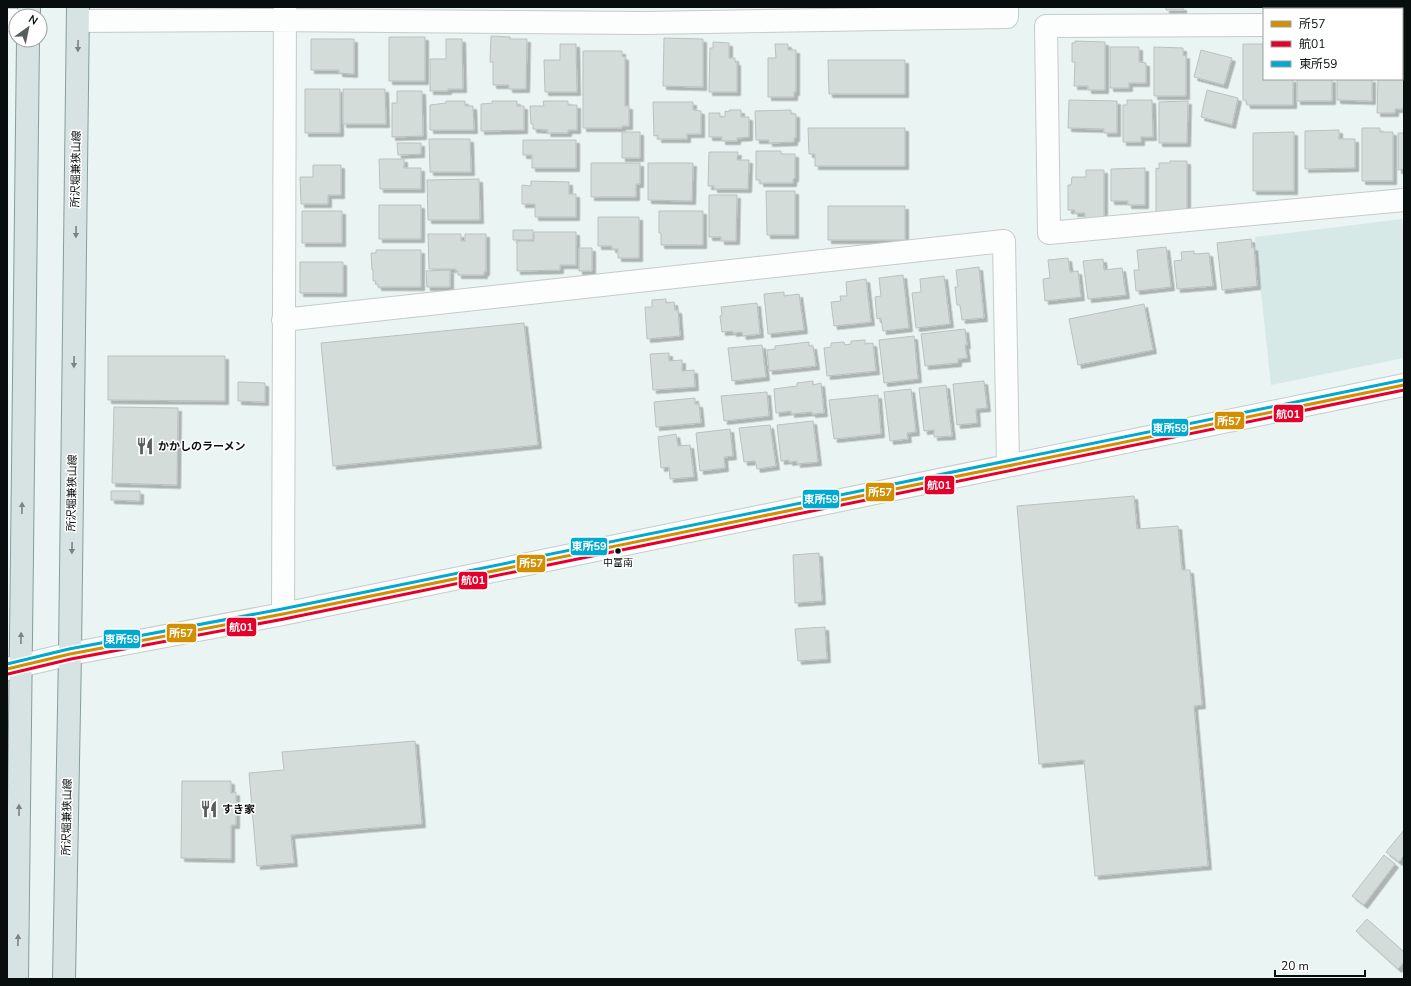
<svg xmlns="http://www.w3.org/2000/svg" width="1411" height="986" viewBox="0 0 1411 986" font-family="'Nunito Sans','Noto Sans JP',sans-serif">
	<defs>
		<filter id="shadow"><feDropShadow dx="3.5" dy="3.5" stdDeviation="0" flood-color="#0004"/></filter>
	</defs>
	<rect width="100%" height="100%" fill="#eaf4f2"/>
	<!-- built -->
	<path fill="#d7e9e6" d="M1402,219l2,18v121l-133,27 -16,-148z"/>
	<!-- building -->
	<path fill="#d4dcda" stroke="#bac1c0" filter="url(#shadow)" d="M1166,7h17v3h-17z
		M491,36l19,1v2h17l-1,50h-17v-4h-16v-23h-3z
		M389,37h36v44h-36z
		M664,38l39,1v48l-40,-1z
		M311,39h43v35l-15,-1v-3h-28z
		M446,39h16l1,50h-15v2h-18v-32h16z
		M1075,41l30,1v48h-17v-4h-14l1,-24h-3v-19h3z
		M713,42l16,1v15h6v4h2v30h-28l1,-44h3z
		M560,44h16l1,48h-32l-1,-32h16z
		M775,44h13v6h8v42h-2v5h-26v-39h8z
		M1243,44h21v35h29v26h-46l-1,-5h-3z
		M1110,47h29v15l7,1v20h-17v5h-19z
		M1154,47l29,1v8l3,-1v41h-32z
		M1201,50l31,8 -8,27 -30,-8z
		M583,51h39v5l3,1v49h4v20h-7v2h-39z
		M828,60h77v34h-76z
		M1402,65h2v44h-9v4h-18l1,-34h24z
		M1297,79h35v22h-35z
		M1337,79h35v22l-35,-1z
		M305,89h35v44h-35z
		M343,89h42l1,35h-43z
		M1207,90l31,8 -6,27 -31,-8z
		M397,91h25l1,45 -31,1v-34h5z
		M1069,100l48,1v32h-13v-4l-36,-1z
		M1127,100h25l1,37h-12v5h-18v-37h4z
		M446,101h19v5h8l1,24h-44v-25l16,-2z
		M492,101h25v5h7v24l-43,1v-27l12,-1z
		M543,101h25v4h9v25h-9v3h-21l1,-3 -15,-1v-5h-2l-1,-18h14z
		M1188,101l-1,42h-28v-41z
		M653,102h40v8l8,1v23h-14v5h-29v-4l-4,1z
		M729,110h12v7h8v20l-12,1v3h-15v-4h-13v-24h11v4h5v-6l4,1z
		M791,110v4h5v24h-2v4l-25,1v-3h-13l-1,-29z
		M808,128h97v38h-90v-12h-6z
		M1362,128h18v4h13v49h-31z
		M1339,130v9h16v29l-50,1v-38z
		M622,132h18v26h-18z
		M1294,132v59h-41v-58z
		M1398,133h6v36l-6,1z
		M429,139h41l1,33h-41z
		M523,140h53v28h-44v-13h-9z
		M397,143h24v11l-23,1z
		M756,151h25v3h14v24l-2,1v4h-33v-3h-4z
		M709,152h29l-1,8h12l-1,29h-34v-3h-6z
		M379,159h25v9h17v21h-41z
		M1170,161h17v50l-31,3v-46l3,1v-6h11z
		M591,163h49v21h-4v13h-45z
		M648,163h45l-1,38 -44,-1z
		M313,165h28v30h-13v9h-27l-1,-27h13z
		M1145,168v37h-17v-4h-17v-32z
		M1086,170h18v49h-19v-6h-11l1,-3h-7v-25h3l1,-8h14z
		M479,179l1,41h-52l-1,-40z
		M531,181l38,1v12h7v23h-41v-13h-13v-19l9,1z
		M766,191h29v44h-28z
		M709,195h28l-1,46h-15v-4h-12z
		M379,205h42v34h-42z
		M828,206h77v34h-77z
		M302,211h40v32h-40z
		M659,211h44v34h-42v-12h-2z
		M598,217h41v41h-21v-9h-6v-3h-14z
		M513,230h20v10h-20z
		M534,232h42v33h-16v5l-43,1v-30h17z
		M428,234h33v7h4v-7h21v38h-2v3h-26v-4l-2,1v-3h-27z
		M1251,239l1,9 2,-1 3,39 -35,4 -5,-47z
		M1166,247l5,40 -35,4 -2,-21h5l-2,-20z
		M579,248h13v23h-13z
		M376,250h45v37h-43v-3h-3l1,-3h-3v-11h-1l-1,-17h5z
		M1194,251v3l15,-1 4,33 -36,3 -3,-28 8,-1 -1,-8z
		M1068,258l2,14 8,-1 3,26 -36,4 -2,-22 7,-1 -2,-18z
		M1103,259l1,11 18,-2 4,27 -38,4 -5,-38z
		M300,262h43v31h-43z
		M979,267l5,51 -22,2 -2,-15h-3l-2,-18h3l-2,-17z
		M450,270v17h-23l-1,-16z
		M903,275l6,53 -26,3 -2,-13 -4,1 -2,-22 6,-1 -2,-18z
		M944,276l6,48 -34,4 -4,-35 9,-1 -1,-13z
		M866,279l5,43 -37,4 -3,-24 10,-1 -1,-5h7l-1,-14z
		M784,292v4l15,-2 5,36 -36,4 -4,-40z
		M666,299v4l8,-1 1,8h3l2,26 -33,3 -2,-32h7v-7z
		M757,303l3,31 -17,2 -1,-4 -9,1v-2l-11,1 -2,-16 2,-1 -1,-8z
		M1144,304l9,46 -75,15 -9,-46z
		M524,323l14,122 -205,21 -12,-123z
		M965,329l2,16h-2l2,13 -9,1v4l-33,3 -4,-32z
		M914,336l4,43 -34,4 -5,-43z
		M865,340v4l8,-1 3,28 -49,5 -3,-28 7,-1v-4l13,-1 1,3 6,-1v-3z
		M809,342v4h4l3,20 -47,5 -2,-21 8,-1v-3z
		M762,345l4,32 -34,4 -4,-33z
		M669,353v8l13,-1v11l12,-1 1,17 -42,3 -3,-36z
		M108,356h117v45l-117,-1z
		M813,381v4l8,-2 3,30 -12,1v-2l-21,2v-3l-15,2 -2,-24 23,-3v-3z
		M984,381l3,27 -11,1 1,14 -20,2 -4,-41z
		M238,382l27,1v19l-27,-1z
		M946,385l6,51 -18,1v-7l-10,1 -5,-43z
		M911,389l5,43 -9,1 1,6 -18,2 -6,-49z
		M767,392l2,24 -45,5 -3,-25z
		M878,395l3,39 -47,5 -5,-39z
		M695,398v6h4l2,19 -45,4 -2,-25z
		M114,407l64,1 -1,77 -65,-2z
		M813,421l5,41 -21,2v-3l-8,1v-2l-8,1 -4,-36z
		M770,425l6,41 -19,3 -2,-8 -11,1 -5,-34z
		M730,429l3,27 -9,1 1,11 -25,3 -4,-38z
		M676,434l2,12 12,-1 4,32 -24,2 -1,-12 -8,1 -3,-31z
		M111,491h29v10l-29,-1z
		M1134,496l3,33 41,-3 4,44h8l12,135 -8,1 14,160 -113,10 -11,-116 -45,4 -22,-258z
		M819,553l3,48 -27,2 -2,-48z
		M825,627l2,32 -29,2 -3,-32z
		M415,741l7,83 -131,11 3,28 -37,3 -8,-93 35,-3 -2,-18z
		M182,781h49v12l5,-1v33h-5v34l-50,-1z
		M1404,830v25l-5,7 -13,-10z
		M1384,855l11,9 -31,41 -12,-9z
		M1367,919l37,33v10l-6,7 -42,-38z"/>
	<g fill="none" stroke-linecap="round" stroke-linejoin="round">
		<!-- minor casing -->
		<g stroke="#c5ccca" stroke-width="24">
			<path id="minor" d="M7,20h9
				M78,21l191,-1 376,3 362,-6v-10
				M1264,25l-218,1 3,207 355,-33
				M1402,25h2
				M283,320l721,-79 4,224
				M283,614l2,-607
				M7,669l63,-15 213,-40 1121,-229"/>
		</g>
		<!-- major casing -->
		<g stroke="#869e9b" stroke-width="24">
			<path id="major" d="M29,16v-9
				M17,979l11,-939
				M64,979l6,-325 8,-647"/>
		</g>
		<!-- minor -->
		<use href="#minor" stroke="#fcfdfd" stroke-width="22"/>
		<!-- major -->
		<use href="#major" stroke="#d7e3e2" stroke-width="22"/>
		<!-- bus-1 casing -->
		<g stroke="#fff" stroke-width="6">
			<path id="bus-1" d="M7,669l63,-15 213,-40 1121,-229"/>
		</g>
		<!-- bus-2 casing -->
		<g stroke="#fff" stroke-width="6">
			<path id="bus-2" d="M8,674l63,-15 213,-40 1120,-229"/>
		</g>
		<!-- bus-3 casing -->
		<g stroke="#fff" stroke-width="6">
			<path id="bus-3" d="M7,664l62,-15 213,-40 1121,-229"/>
		</g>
		<!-- bus-1 -->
		<use href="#bus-1" stroke="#d38f02" stroke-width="3"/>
		<!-- bus-2 -->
		<use href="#bus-2" stroke="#e4002b" stroke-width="3"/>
		<!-- bus-3 -->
		<use href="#bus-3" stroke="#00a9ce" stroke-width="3"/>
	</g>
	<!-- one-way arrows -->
	<defs><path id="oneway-solid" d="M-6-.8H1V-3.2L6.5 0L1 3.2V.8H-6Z"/></defs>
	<g fill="#7a8382">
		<use href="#oneway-solid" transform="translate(78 46) rotate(91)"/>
		<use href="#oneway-solid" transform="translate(76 232) rotate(91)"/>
		<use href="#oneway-solid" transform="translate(74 362) rotate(91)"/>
		<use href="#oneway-solid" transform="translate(22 508) rotate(-89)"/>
		<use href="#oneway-solid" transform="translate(72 548) rotate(91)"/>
		<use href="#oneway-solid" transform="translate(21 638) rotate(-89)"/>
		<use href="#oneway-solid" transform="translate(19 810) rotate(-90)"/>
		<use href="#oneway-solid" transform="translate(18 940) rotate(-89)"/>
	</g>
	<!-- icons -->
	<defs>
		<g id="restaurant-bare" transform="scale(1.38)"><path d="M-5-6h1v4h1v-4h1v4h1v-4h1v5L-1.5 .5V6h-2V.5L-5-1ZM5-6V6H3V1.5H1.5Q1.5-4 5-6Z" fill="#575e5d" stroke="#fff" stroke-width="2.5" paint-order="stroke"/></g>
	</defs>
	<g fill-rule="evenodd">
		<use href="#restaurant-bare" x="145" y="446"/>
		<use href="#restaurant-bare" x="209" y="809"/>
	</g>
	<!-- markers -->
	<circle fill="#080e0d" stroke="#fff" stroke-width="1.5" cx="618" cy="551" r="3.5"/>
	<g text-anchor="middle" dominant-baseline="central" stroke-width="3" stroke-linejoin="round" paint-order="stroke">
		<!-- bus labels -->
		<g font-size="10" fill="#080e0d" stroke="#fff">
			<text x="618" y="563">中富南</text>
		</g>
		<!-- street labels -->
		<g font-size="11" fill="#080e0d" stroke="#fff">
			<text transform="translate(76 169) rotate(-89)">所沢堀兼狭山線</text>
			<text transform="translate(72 493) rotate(-89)">所沢堀兼狭山線</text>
			<text transform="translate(67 817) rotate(-89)">所沢堀兼狭山線</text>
		</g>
		<!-- poi labels -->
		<g font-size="11" font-weight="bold" fill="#080e0d" stroke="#fff" text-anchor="start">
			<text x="158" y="446">かかしのラーメン</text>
			<text x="222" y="809">すき家</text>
		</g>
	</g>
	<g stroke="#fff" stroke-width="1.5">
		<rect x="1273" y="404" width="31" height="19" rx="4" fill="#e4002b"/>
		<rect x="1214" y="411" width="31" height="19" rx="4" fill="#d38f02"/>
		<rect x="1151" y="418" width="38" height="19" rx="4" fill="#00a9ce"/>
		<rect x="924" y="475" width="31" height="20" rx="4" fill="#e4002b"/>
		<rect x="865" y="482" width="30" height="20" rx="4" fill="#d38f02"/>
		<rect x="802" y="489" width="38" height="20" rx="4" fill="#00a9ce"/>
		<rect x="570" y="537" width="38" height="19" rx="4" fill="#00a9ce"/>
		<rect x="516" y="554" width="30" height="19" rx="4" fill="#d38f02"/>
		<rect x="458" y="571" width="30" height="19" rx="4" fill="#e4002b"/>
		<rect x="226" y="617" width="31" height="20" rx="4" fill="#e4002b"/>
		<rect x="166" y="623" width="31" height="20" rx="4" fill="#d38f02"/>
		<rect x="103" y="629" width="38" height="20" rx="4" fill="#00a9ce"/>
	</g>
	<g font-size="11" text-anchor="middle" font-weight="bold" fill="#fff">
		<text x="1288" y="418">航01</text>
		<text x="1229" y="425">所57</text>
		<text x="1170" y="432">東所59</text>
		<text x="939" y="489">航01</text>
		<text x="880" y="496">所57</text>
		<text x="821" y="503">東所59</text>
		<text x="589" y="550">東所59</text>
		<text x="531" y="567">所57</text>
		<text x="473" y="584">航01</text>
		<text x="241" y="631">航01</text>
		<text x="181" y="637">所57</text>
		<text x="122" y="643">東所59</text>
	</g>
	<!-- border -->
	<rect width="1411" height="986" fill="none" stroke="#080e0d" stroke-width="16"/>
	<!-- legend -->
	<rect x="1263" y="8" width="140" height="72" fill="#ffffff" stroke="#9c9f9e"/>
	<rect x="1271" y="21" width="20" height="6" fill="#d38f02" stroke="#9c9f9e"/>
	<text x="1299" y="28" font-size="12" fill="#080e0d">所57</text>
	<rect x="1271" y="41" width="20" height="6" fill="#e4002b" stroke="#9c9f9e"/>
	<text x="1299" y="48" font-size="12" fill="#080e0d">航01</text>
	<rect x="1271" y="61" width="20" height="6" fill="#00a9ce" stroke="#9c9f9e"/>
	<text x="1299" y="68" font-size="12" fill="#080e0d">東所59</text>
	<!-- north arrow -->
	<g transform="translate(28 28) rotate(33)"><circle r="19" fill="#ffffff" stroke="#9c9f9e"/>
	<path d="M0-3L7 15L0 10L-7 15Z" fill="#575e5d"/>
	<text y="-6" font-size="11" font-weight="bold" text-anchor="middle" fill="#080e0d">N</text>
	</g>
	<!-- scale -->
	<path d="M1275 970v6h90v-6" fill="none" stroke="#080e0d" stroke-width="2"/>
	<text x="1281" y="970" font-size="12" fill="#080e0d" stroke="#ffffff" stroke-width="3" paint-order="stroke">20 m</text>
</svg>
